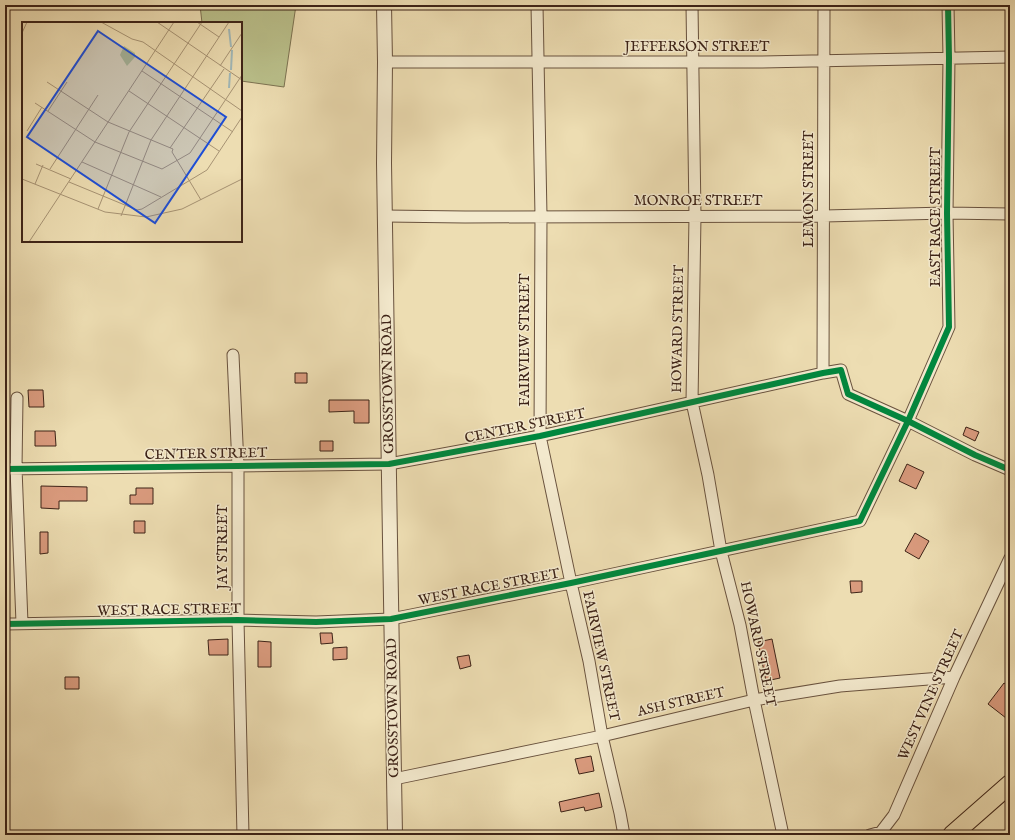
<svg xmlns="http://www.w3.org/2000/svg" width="1015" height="840" font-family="'IM FELL English',serif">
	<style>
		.green { fill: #bac08b; stroke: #7c7251 }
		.building { fill: #d99a7d; stroke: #3d2317 }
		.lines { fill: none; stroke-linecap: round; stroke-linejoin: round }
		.minor-casing { stroke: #69523e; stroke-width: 13 }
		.tertiary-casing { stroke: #69523e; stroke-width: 16 }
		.primary-casing { stroke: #3d2317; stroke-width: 20 }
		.minor { stroke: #f3e9cd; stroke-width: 11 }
		.tertiary { stroke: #f3e9cd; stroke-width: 14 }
		.primary { stroke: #edddb2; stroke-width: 18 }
		.cycleway-casing { stroke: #f3e9cd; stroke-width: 8 }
		.cycleway { stroke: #00873e; stroke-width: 6 }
		.labels { text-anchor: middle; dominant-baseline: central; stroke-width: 3; stroke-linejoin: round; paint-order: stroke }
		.street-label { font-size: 14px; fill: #3d2317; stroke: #f3e9cd }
		.inset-river { fill: none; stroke: #a0b8b9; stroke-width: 2 }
		.inset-road { fill: none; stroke: #a79374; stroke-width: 1 }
		.view { fill: #1d4ed8; fill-opacity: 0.15; stroke: #1d4ed8; stroke-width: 2 }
		.inset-edge { fill: none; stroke: #3d2317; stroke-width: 2 }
	</style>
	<rect width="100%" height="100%" fill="#edddb2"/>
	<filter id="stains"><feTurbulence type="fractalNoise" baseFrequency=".005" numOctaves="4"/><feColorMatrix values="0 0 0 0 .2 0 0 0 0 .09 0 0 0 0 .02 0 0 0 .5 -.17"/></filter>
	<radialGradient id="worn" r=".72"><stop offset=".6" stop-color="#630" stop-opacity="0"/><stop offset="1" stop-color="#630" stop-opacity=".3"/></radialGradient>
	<path class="green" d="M 200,5 L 296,5 L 284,87 L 241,81 L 241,23 L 202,23 Z"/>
	<path class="building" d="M 295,373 L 307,373 L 307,383 L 295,383 Z
		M 28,390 L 43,390 L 44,407 L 29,407 Z
		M 329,400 L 369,400 L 369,423 L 354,423 L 354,411 L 329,412 Z
		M 966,427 L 979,432 L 975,441 L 963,435 Z
		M 35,431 L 55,431 L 56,446 L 35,446 Z
		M 320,441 L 333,441 L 333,451 L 320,451 Z
		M 907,464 L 924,472 L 916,489 L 899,481 Z
		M 41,486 L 87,487 L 87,501 L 59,501 L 59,509 L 41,508 Z
		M 136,488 L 153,488 L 153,504 L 130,504 L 130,495 L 136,495 Z
		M 134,521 L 145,521 L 145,533 L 134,533 Z
		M 40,532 L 48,532 L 48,553 L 40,554 Z
		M 915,533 L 929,541 L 919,559 L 905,551 Z
		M 850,581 L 862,581 L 862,592 L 851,593 Z
		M 320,633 L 332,633 L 333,643 L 321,644 Z
		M 228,639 L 228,655 L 209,655 L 208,640 Z
		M 772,639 L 780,678 L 766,681 L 758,642 Z
		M 258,641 L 271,642 L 271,667 L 258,667 Z
		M 347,647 L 347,659 L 333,660 L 333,648 Z
		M 469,655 L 471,666 L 460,669 L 457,657 Z
		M 65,677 L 79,677 L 79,689 L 65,689 Z
		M 1004,683 L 1010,687 L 1010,712 L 1006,718 L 988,704 Z
		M 591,756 L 594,771 L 579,774 L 575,759 Z
		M 599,793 L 602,807 L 585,811 L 584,807 L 561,812 L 559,802 Z"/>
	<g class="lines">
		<g class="minor-casing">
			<path id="minor" d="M 537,5 L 541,216 L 540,436 L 571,583 L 589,661 L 602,736 L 620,813 L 624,835
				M 692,5 L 695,216 L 692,402 L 708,475 L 721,551 L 740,625 L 754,700 L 783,835
				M 385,62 L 759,62 L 1010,57
				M 385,216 L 465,217 L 824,216 L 947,213 L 1010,214
				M 233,355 L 238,466 L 238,620 L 243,835
				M 823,373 L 824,5
				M 17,398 L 16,468 L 22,623
				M 5,469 L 389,464 L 540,436 L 823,373 L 841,370 L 848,394 L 908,421 L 975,455 L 1010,470
				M 5,624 L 238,620 L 316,622 L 391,619 L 571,583 L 860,521 L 908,421 L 949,327 L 947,213 L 949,58 L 948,5
				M 394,779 L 602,736 L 754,700 L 840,686 L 954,677
				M 870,835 L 881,832 L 894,815 L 954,677 L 1010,558"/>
		</g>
		<g class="tertiary-casing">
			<path id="tertiary" d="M 384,5 L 385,62 L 384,163 L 390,540 L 395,835"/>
		</g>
		<g class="primary-casing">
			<path id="primary" d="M 952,835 L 1010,784"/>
		</g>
		<use href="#minor" class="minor"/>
		<use href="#tertiary" class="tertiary"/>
		<use href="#primary" class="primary"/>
		<g class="cycleway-casing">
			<path id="cycleway" d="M 5,469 L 389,464 L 540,436 L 823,373 L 841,370 L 848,394 L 908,421 L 975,455 L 1010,470
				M 5,624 L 238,620 L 316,622 L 391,619 L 571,583 L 860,521 L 908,421 L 949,327 L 947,213 L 949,58 L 948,5"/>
		</g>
		<use href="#cycleway" class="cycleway"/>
	</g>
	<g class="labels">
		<g class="street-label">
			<text x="697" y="47">JEFFERSON STREET</text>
			<text transform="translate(809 189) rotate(-90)">LEMON STREET</text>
			<text x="698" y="201">MONROE STREET</text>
			<text transform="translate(936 217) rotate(-90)">EAST RACE STREET</text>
			<text transform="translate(678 329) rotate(-89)">HOWARD STREET</text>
			<text transform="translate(525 340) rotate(-90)">FAIRVIEW STREET</text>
			<text transform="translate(388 384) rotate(-91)">GROSSTOWN ROAD</text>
			<text transform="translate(525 426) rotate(-12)">CENTER STREET</text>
			<text transform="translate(206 454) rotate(-1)">CENTER STREET</text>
			<text transform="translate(223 547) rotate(-90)">JAY STREET</text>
			<text transform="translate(489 587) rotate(-11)">WEST RACE STREET</text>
			<text transform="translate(169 610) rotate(-1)">WEST RACE STREET</text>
			<text transform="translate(758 644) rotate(78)">HOWARD STREET</text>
			<text transform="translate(601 656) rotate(78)">FAIRVIEW STREET</text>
			<text transform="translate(931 695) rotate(-66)">WEST VINE STREET</text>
			<text transform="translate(681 702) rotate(-13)">ASH STREET</text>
			<text transform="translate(393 708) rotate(-91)">GROSSTOWN ROAD</text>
		</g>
	</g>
	<g transform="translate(22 22)">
		<rect width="220" height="220" fill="#edddb2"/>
		<path d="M 102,24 L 113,31 L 113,35 L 105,44 L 98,33 Z" fill="#bac08b"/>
		<path class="inset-river" d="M 207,7 L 209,25M 209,48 L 210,28M 207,66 L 208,51"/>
		<path class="inset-road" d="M 79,0 L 110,17 L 121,20 L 220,89M 135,0 L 220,58M 175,0 L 197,15M 0,11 L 5,0M 198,44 L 220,11M 120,49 L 211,110M 25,60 L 86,100 L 151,127 L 150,130 L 179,178M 107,69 L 197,129M 13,81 L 73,120 L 140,147 L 168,131 L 220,53M 26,89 L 45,60M 5,109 L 20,85M 148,126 L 202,47M 60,140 L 139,175M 14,142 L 49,157M 28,147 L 76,73M 0,157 L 83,190 L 124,195 L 160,187 L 220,157M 47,160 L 115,188 L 120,187 L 185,148 L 220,95M 13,162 L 21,143M 76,187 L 107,110 L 180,0M 99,194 L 129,118 L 207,0M 7,220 L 152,0"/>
		<path class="view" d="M 76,9 L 204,95 L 133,201 L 5,115 Z"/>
		<rect width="220" height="220" class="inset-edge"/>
	</g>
	<rect width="1015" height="840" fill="none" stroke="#edddb2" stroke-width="20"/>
	<rect x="6" y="6" width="1003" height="828" fill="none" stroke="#3d2317" stroke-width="2"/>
	<rect x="10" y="10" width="995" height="820" fill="none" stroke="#3d2317"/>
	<rect width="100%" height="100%" filter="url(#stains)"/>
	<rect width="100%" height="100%" fill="url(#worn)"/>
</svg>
